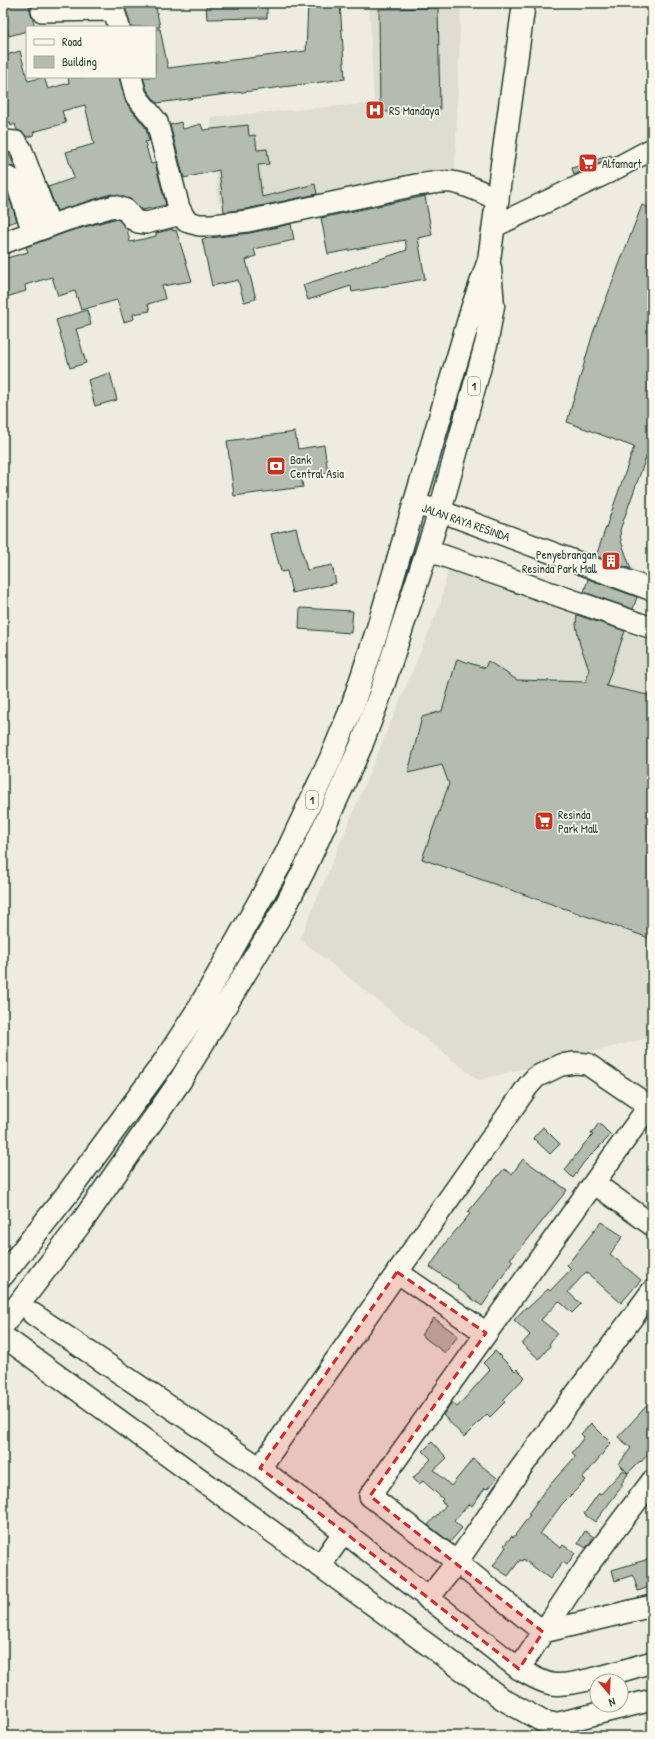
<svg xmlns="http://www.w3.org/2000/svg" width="655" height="1739" font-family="'Patrick Hand',sans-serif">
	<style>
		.built { fill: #ddddd2 }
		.building { fill: #b4bbb0; stroke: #1f3d34 }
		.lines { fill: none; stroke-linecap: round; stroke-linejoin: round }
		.minor-casing { stroke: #1f3d34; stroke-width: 24 }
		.major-casing { stroke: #1f3d34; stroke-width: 25 }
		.minor { stroke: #fbf7ec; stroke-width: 21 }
		.major { stroke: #fbf7ec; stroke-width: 22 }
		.marked { fill: #d62828; fill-opacity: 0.2; stroke: #d62828; stroke-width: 3; stroke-dasharray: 8 5; stroke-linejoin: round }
		.labels { text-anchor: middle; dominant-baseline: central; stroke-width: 3.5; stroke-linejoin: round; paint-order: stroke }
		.shield { fill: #fbf7ec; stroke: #61756b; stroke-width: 1 }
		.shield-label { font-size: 11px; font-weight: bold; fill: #1f3d34 }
		.poi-label { font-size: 12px; fill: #1f3d34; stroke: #fbf7ec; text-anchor: start }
		.street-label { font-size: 12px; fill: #1f3d34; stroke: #fbf7ec }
	</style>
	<rect width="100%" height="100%" fill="#eeece1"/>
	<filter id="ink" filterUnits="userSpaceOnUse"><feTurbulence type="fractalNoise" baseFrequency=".025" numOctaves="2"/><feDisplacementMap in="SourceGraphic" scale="8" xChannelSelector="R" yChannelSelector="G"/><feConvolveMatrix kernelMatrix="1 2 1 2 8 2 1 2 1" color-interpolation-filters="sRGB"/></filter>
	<g filter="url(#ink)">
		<path class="built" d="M 369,3 L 461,3 L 455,170 L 245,220 L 237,201 L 218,203 L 211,117 L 374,103 Z
			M 448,570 L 652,643 L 652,1037 L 478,1080 L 300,939 L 440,605 Z"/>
		<path class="building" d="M 3,3 L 28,3 L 35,27 L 27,27 L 27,31 L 9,36 L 3,16 Z
			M 120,3 L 155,3 L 160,27 L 131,27 L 126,10 Z
			M 206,3 L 267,3 L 267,18 L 207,19 Z
			M 308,3 L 340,3 L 345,79 L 157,103 L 147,90 L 143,77 L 155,77 L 155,29 L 160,29 L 168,68 L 306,51 Z
			M 438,8 L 440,110 L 380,112 L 379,9 Z
			M 20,51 L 28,81 L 44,77 L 48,89 L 69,83 L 68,77 L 119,77 L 126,103 L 146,128 L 149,141 L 145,142 L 151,164 L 155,163 L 166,205 L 142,210 L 130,199 L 111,194 L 57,211 L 48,187 L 74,178 L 66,152 L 94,144 L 85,105 L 62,111 L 66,123 L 33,132 L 34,135 L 27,137 L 22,132 L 17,130 L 15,124 L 11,126 L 10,122 L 3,124 L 3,56 Z
			M 181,122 L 183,129 L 201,124 L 203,130 L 248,125 L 249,136 L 255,135 L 257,150 L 267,149 L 269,164 L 258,165 L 262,197 L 315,184 L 317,194 L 246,209 L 224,212 L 219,170 L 184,178 L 170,125 Z
			M 3,153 L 9,154 L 15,167 L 3,166 Z
			M 611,155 L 612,157 L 574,175 L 572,168 Z
			M 425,196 L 432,235 L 418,238 L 425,279 L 352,292 L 351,286 L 308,300 L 303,285 L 407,250 L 405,240 L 328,254 L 321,218 Z
			M 10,200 L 17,221 L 3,225 L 3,202 Z
			M 642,205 L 652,209 L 652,453 L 648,452 L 620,530 L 621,541 L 631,569 L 596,556 L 634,447 L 567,422 L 593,333 Z
			M 114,219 L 119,220 L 127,229 L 130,242 L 156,236 L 156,233 L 173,229 L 173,231 L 176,230 L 192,281 L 162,286 L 165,299 L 148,304 L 150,311 L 133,314 L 134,319 L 124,322 L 117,300 L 81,310 L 75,291 L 58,296 L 52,277 L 25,285 L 26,291 L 3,298 L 3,259 L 28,252 L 26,247 L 70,231 Z
			M 291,224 L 294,240 L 254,249 L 256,256 L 246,260 L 256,299 L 244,302 L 238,280 L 212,286 L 202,239 L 250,233 Z
			M 87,310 L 91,325 L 76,329 L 86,363 L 70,368 L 56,320 Z
			M 110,373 L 117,400 L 95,406 L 88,380 Z
			M 295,432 L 298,449 L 324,445 L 328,473 L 301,477 L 303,487 L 234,496 L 227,441 Z
			M 296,528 L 307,570 L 332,565 L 336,583 L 292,593 L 287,571 L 281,572 L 271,534 Z
			M 588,579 L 637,597 L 633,609 L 584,592 Z
			M 300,608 L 353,611 L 351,633 L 299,629 Z
			M 577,615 L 625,631 L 606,686 L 652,696 L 652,939 L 422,859 L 449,784 L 442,765 L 408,773 L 422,717 L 442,711 L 457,659 L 485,668 L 488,661 L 517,680 L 586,682 L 589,669 L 580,645 L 576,625 Z
			M 599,1123 L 611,1135 L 584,1162 L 573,1178 L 565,1170 L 584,1144 L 593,1135 L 591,1134 Z
			M 543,1127 L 560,1144 L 550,1154 L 533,1138 Z
			M 523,1159 L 567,1190 L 526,1242 L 510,1259 L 513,1261 L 482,1306 L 457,1288 L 458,1286 L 430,1267 L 446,1242 L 470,1214 L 468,1212 L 485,1191 L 504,1169 L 512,1174 Z
			M 601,1222 L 623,1236 L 610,1254 L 641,1280 L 621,1303 L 586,1272 L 568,1292 L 581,1304 L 572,1313 L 559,1301 L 541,1320 L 557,1333 L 549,1344 L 550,1346 L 539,1359 L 522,1344 L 530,1335 L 514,1320 L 526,1307 L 528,1308 L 548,1289 L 550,1291 L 571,1269 L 567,1265 Z
			M 434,1318 L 458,1336 L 445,1353 L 421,1335 Z
			M 495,1351 L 515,1371 L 517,1369 L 525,1377 L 503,1400 L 505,1402 L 490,1417 L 487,1414 L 464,1437 L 443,1415 L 452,1402 L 457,1407 L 490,1370 L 483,1363 Z
			M 652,1400 L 652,1449 L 641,1462 L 640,1461 L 628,1473 L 619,1464 L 631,1448 L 618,1437 Z
			M 591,1423 L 611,1443 L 583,1478 L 586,1480 L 562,1504 L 540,1534 L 561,1548 L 563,1545 L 575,1553 L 567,1565 L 563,1562 L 550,1579 L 523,1559 L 522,1561 L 520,1560 L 508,1576 L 493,1566 L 506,1547 L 504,1545 L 512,1536 L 513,1538 L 530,1515 L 528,1514 L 545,1490 L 576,1456 L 572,1453 L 584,1437 L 581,1434 Z
			M 432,1442 L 447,1458 L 434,1470 L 451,1486 L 473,1459 L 497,1478 L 487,1489 L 485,1488 L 472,1506 L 469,1504 L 454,1521 L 462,1528 L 450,1542 L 428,1525 L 446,1505 L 441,1501 L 443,1499 L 423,1481 L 419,1484 L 413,1478 L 431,1459 L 423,1451 Z
			M 623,1470 L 628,1474 L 621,1484 L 623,1485 L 595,1522 L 584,1514 L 599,1493 L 601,1494 Z
			M 585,1531 L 594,1537 L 586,1548 L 578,1543 Z
			M 652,1558 L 652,1586 L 638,1591 L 633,1575 L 615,1581 L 612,1570 Z"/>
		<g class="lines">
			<g class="minor-casing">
				<path id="minor" d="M 42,11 L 110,10 L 115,14 L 119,27
					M 131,77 L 136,96 L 157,122 L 179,208 L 186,221 L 192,223 L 199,225 L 213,225 L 248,221 L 416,185 C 428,184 440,181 451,182 C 467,184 484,193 498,200
					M 3,141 L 16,142 L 21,149 L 50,226
					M 6,177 L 13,180 L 18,187 L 33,232
					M 495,226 L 609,172 L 652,149
					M 3,243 L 66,220 L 114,206 L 126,210 L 133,219 L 138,222 L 146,223 L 181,214
					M 414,504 L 440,511 L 652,590
					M 441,555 L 652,628
					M 594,1183 L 652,1225
					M 397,1272 L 486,1333
					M 33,1314 L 260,1468 L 344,1532 L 519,1669 C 530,1675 540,1682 552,1684 C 571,1688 631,1668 652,1662
					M 10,1341 L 504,1700 L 542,1721 L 555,1724 L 652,1700
					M 260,1468 L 528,1086 L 536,1077 L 561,1065 L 575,1063 L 587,1064 L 649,1106 L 370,1496 L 457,1562 L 543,1632 L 652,1606
					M 320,1566 L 344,1532
					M 428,1599 L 457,1562 L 518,1472 L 652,1291
					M 519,1669 L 585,1569 L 652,1481"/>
			</g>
			<g class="major-casing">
				<path id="major" d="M 3,1275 L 68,1193 L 164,1062 L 199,1008 L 285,856 L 331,758 L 352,707 L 377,631 L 472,309 L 489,260 L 524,3
					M 3,1325 L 84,1219 L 180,1081 L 284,909 L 304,870 L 361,746 L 380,695 L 440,511 L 487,341 L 493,306 L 490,268"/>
			</g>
			<use href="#minor" class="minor"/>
			<use href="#major" class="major"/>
		</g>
	</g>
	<path class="marked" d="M 397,1272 L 486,1333 L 370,1496 L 543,1632 L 519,1669 L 344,1532 L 260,1468 Z"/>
	<defs>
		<g id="hospital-square" transform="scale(1)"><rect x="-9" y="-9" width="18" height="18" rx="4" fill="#c8321e" stroke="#fbf7ec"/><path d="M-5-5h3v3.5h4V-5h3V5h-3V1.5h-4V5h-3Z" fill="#fff"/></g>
		<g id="supermarket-square" transform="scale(1)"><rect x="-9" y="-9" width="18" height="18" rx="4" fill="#c8321e" stroke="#fbf7ec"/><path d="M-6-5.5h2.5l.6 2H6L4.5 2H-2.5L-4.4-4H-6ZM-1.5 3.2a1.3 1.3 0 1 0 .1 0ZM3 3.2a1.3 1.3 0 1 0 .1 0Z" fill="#fff"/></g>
		<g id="bank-square" transform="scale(1)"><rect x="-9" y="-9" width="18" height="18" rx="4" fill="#c8321e" stroke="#fbf7ec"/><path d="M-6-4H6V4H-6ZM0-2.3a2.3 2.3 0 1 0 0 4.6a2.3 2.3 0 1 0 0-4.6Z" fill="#fff"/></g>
		<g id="building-square" transform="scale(1)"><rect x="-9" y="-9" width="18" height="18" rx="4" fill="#c8321e" stroke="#fbf7ec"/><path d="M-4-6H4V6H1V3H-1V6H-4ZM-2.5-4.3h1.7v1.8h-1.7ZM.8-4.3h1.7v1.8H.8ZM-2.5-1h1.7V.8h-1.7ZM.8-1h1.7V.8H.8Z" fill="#fff"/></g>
	</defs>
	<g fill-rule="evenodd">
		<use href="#hospital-square" x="375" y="110"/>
		<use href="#supermarket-square" x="588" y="163"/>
		<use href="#bank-square" x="276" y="466"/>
		<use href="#building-square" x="611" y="561"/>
		<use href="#supermarket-square" x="544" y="821"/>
	</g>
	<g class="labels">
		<g class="shield">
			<rect x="468" y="377" width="12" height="18" rx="3"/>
			<rect x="306" y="791" width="12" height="18" rx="3"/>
		</g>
		<g class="shield-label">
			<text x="474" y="386">1</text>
			<text x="312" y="800">1</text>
		</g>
		<g class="poi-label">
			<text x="389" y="110">RS Mandaya</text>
			<text x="602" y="163">Alfamart</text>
			<text x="290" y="459">Bank<tspan x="290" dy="14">Central Asia</tspan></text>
			<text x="597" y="554" text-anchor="end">Penyebrangan<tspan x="597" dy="14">Resinda Park Mall</tspan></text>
			<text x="558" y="814">Resinda<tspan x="558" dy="14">Park Mall</tspan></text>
		</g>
		<g class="street-label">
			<text transform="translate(466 522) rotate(19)">JALAN RAYA RESINDA</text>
		</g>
	</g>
	<rect width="655" height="1739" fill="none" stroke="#fbf7ec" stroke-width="16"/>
	<rect x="8" y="8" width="639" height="1723" fill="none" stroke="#1f3d34" stroke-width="1.5" filter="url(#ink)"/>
	<rect x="26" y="26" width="130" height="52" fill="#fbf7ec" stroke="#a3ada2"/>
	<rect x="34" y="39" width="20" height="6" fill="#fbf7ec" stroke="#a3ada2"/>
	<text x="62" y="46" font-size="12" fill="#1f3d34">Road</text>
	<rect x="34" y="56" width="20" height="12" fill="#b4bbb0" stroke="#a3ada2"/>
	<text x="62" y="66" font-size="12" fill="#1f3d34">Building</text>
	<g transform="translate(609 1693) rotate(161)"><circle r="19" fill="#fbf7ec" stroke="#a3ada2"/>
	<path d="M0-3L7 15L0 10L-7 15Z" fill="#c8321e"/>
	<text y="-6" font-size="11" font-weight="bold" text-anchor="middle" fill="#1f3d34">N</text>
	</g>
</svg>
